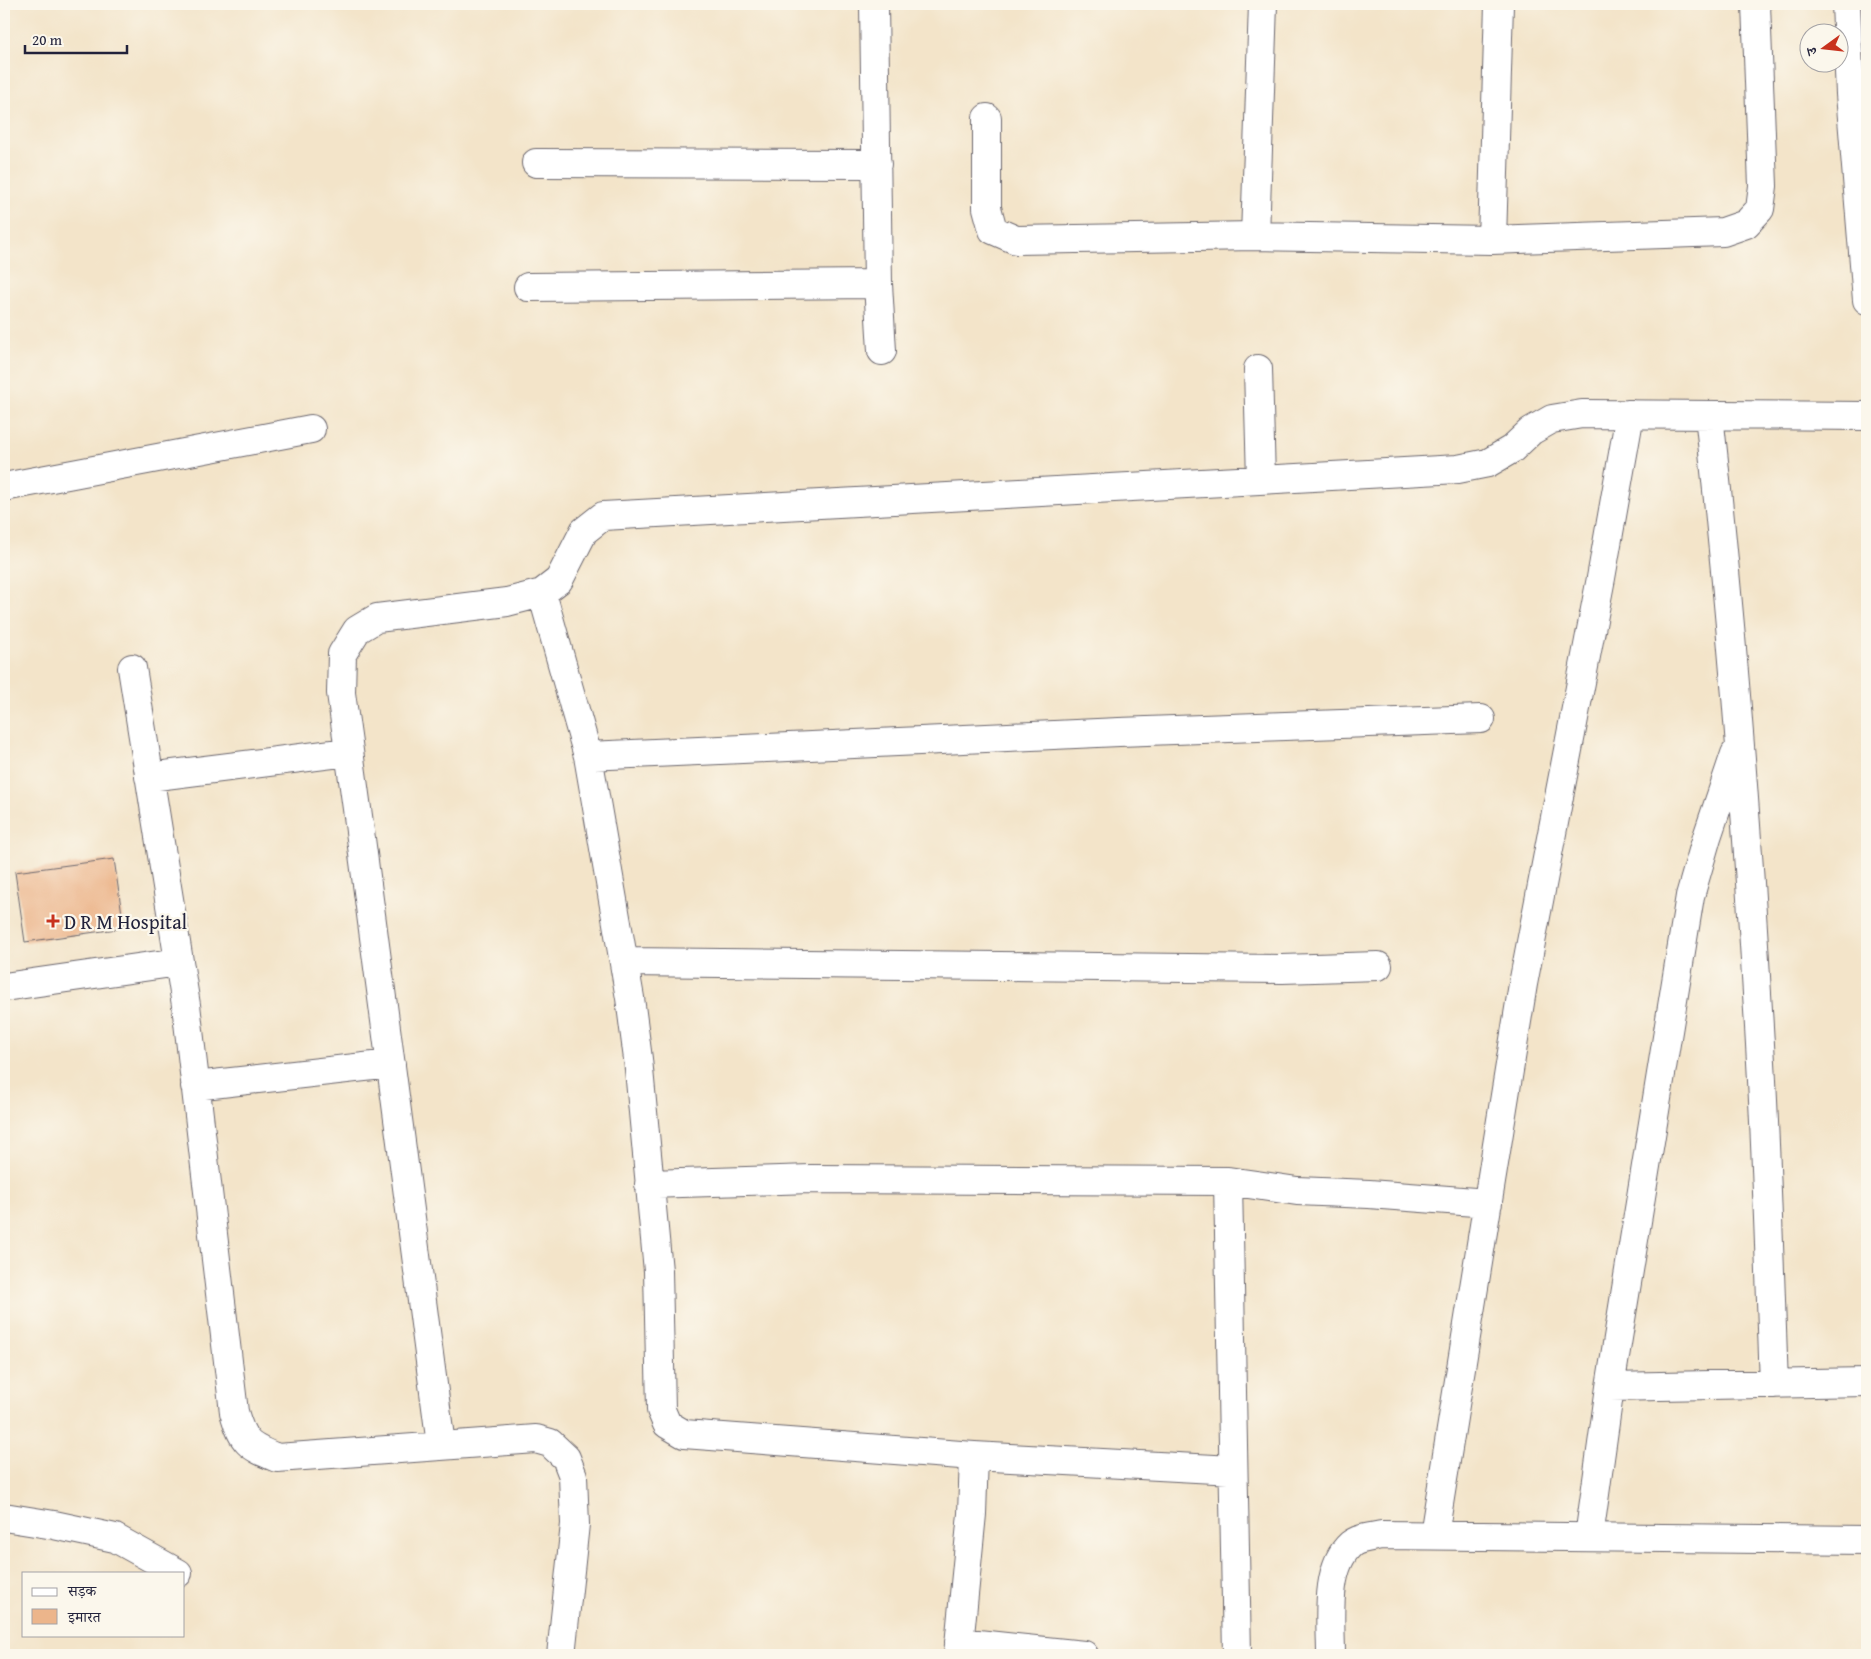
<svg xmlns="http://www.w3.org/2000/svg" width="1871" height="1659" font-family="'Gentium Book Plus','Noto Serif Devanagari',serif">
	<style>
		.building { fill: #ecb58b }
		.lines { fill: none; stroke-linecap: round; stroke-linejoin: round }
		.minor-casing { stroke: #6b666d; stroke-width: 30 }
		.minor { stroke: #fff; stroke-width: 28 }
		.poi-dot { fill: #c8321e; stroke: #fbf7ec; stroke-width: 2 }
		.labels { text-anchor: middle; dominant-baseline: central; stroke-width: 4.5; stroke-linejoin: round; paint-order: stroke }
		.poi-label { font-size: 20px; fill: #22223b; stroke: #fbf7ec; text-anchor: start }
	</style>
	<rect width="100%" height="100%" fill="#fbf7ec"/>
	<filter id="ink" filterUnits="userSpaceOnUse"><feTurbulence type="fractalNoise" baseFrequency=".02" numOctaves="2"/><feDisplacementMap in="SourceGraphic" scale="10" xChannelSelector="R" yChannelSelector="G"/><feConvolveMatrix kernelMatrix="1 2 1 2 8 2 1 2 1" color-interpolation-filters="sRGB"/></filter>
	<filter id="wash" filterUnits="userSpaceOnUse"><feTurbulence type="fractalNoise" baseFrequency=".0096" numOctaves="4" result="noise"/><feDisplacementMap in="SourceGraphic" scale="20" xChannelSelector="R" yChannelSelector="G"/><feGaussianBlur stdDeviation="1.12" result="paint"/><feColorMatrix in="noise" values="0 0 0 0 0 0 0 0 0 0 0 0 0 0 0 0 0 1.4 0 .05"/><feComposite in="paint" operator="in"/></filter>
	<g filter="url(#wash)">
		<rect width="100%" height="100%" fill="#f3e4c9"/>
		<g id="blocks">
			<path class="building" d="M 114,859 L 124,928 L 25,942 L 15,872 Z"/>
		</g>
	</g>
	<g filter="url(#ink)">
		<use href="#blocks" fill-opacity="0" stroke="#6b666d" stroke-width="1"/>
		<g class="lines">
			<g class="minor-casing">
				<path id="minor" d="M 874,4 L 878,284 L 882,351
					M 1846,4 L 1850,94 L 1867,300
					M 987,118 L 987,208 L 993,230 L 1016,240 L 1255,236 L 1492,240 L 1723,232 L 1746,224 L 1760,209 L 1763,186 L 1756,4
					M 536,163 L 877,164
					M 1255,236 L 1263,4
					M 1492,240 L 1499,4
					M 528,287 L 878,284
					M 1258,369 L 1261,480
					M 1709,415 C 1733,630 1749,846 1761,1062 C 1767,1169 1770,1277 1774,1384
					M 4,487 L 311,429
					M 542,593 L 588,756 L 630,998 L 638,1059 L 658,1271 L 661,1410 L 667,1424 L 684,1434 L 974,1456 L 1233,1470
					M 132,668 L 186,1005 L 234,1412 C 243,1443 248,1446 277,1458 L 536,1439 L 550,1443 L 566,1458 L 573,1476 L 575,1524 L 561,1655
					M 588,756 L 1119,732 L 1481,719
					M 149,777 L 348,752
					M 625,962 L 1282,969 L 1378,966
					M 4,987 L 179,962
					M 195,1086 L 391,1064
					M 1228,1181 L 1237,1655
					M 649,1184 L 811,1179 L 1228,1181 L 1297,1191 L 1369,1194 L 1488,1203
					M 1610,1387 L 1867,1382
					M 441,1445 L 358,816 L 341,693 L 342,654 L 357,630 L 377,618 L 507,602 L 542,593 L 559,580 L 584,531 L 603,516 L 1458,469 L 1488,463 L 1512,449 L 1531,431 L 1552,419 L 1582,414 L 1867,416
					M 4,1517 L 54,1525 L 115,1538 L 178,1573
					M 1434,1535 L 1523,984 L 1601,578 L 1630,414
					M 1589,1537 L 1610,1387 L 1690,896 L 1707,837 L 1735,754
					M 959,1642 L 1084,1655
					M 958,1655 L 972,1514 L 974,1456
					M 1331,1655 C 1331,1622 1324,1568 1351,1544 C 1358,1538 1373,1537 1381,1535 L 1867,1540"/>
			</g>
			<use href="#minor" class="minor"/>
		</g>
	</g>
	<path class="poi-dot" d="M50.5 913.5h5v5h5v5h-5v5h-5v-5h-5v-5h5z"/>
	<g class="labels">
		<g class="poi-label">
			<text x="64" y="921">D R M Hospital</text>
		</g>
	</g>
	<rect width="1871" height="1659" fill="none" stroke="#fbf7ec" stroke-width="20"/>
	<rect x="22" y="1572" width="162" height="65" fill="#fbf7ec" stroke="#a4a2a5"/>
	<rect x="32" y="1588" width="25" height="8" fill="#ffffff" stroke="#a4a2a5"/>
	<text x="68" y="1596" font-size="15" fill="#22223b">सड़क</text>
	<rect x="32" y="1609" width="25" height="15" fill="#ecb58b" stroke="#a4a2a5"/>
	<text x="68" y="1622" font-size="15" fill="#22223b">इमारत</text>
	<g transform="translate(1824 48) rotate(255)"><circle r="24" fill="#fbf7ec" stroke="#a4a2a5"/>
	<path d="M0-4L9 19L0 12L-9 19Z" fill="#c8321e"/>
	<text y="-8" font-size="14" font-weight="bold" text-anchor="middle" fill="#22223b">उ</text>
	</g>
	<path d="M25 45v8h102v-8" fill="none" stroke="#22223b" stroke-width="2.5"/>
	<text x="32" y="45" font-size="15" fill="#22223b" stroke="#fbf7ec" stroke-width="4" paint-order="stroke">20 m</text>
</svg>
